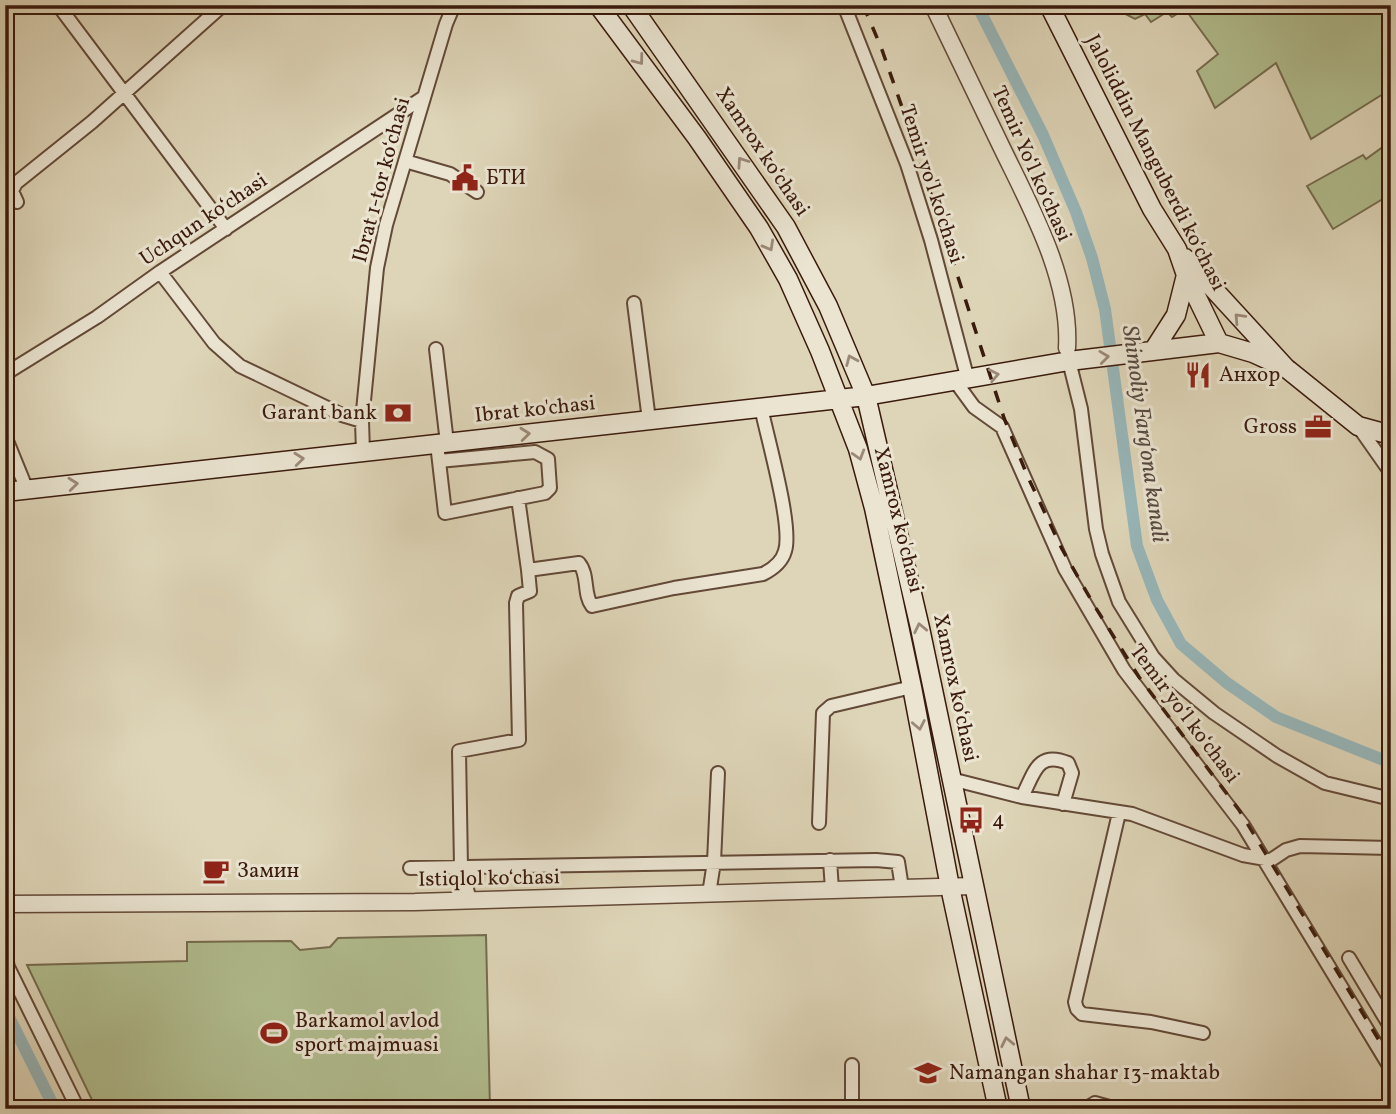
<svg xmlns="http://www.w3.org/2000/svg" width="1396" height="1114" font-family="Vollkorn,serif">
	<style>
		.green { fill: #b1bd8f; stroke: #766c4e; stroke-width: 2 }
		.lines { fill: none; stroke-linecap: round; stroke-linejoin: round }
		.canal { stroke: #97b6b9; stroke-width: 12 }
		.minor-casing { stroke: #634937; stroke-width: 16 }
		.tertiary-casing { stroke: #634937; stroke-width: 19 }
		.secondary-casing { stroke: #3a1a0c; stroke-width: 21 }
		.minor { stroke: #eae4d1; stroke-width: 12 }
		.tertiary { stroke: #eae4d1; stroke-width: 16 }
		.secondary { stroke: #eae4d1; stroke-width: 18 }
		.rail { stroke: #3a1a0c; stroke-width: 3.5; stroke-dasharray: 12 12; stroke-linecap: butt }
		.oneway { stroke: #9b8978 }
		.labels { text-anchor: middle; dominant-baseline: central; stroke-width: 6; stroke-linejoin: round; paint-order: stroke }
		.street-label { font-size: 21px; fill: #3a1a0c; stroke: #eae4d1 }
		.poi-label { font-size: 21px; fill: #3a1a0c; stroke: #eae4d1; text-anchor: start }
		.water-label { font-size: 23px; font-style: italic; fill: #564940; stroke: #eae4d1 }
	</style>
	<rect width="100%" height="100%" fill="#ded5b8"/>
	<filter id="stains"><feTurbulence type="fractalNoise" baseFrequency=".00286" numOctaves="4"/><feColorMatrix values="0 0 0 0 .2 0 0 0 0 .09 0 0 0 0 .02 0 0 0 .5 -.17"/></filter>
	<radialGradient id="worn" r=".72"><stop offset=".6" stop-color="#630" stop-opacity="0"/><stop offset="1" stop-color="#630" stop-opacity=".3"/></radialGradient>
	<path class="green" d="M 1108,5 L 1391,5 L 1391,89 L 1311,139 L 1276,63 L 1215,108 L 1197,71 L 1218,54 L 1185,9 L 1172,17 L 1167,12 L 1151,22 L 1145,14 L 1135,19 Z
		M 1391,141 L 1391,194 L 1333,229 L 1307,186 L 1363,155 L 1366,159 Z
		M 486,935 L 490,1109 L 104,1109 L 100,1102 L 92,1100 L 27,965 L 187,961 L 187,942 L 291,941 L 300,950 L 330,947 L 338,938 Z"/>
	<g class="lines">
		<path class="canal" d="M 977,5 L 1043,135 L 1076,212 L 1092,258 L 1105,309 L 1137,546 L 1157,600 L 1181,644 L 1227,683 L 1276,717 L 1391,763
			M 5,1009 L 55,1109"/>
		<g class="minor-casing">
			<path id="minor" d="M 58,5 L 226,229
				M 844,5 L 907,164 L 931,240 L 968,380
				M 405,161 L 450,174 L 477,192
				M 17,202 L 12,191 L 16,183 L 92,122 L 223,5
				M 160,272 L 214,343 L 240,366 L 342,415 L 362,421
				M 634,303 L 649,420
				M 436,349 L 447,443
				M 1069,361 L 1081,409 L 1096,529 L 1102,554 L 1119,602 L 1153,657 L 1174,680 L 1214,713 L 1277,756 L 1325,783 L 1391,799
				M 5,374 L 97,317 L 160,272 L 424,97
				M 955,381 L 974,407 L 1002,427 L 1065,569 L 1124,670 L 1243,825 L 1391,1069
				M 1358,426 L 1391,473
				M 5,436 L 27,490
				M 437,444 L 445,513 L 545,493 L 550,488 L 548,459 L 535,452 L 439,461
				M 363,452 L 362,421 L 377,268 L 386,225 L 446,24 L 454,5
				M 518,498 L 528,570 L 579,563 C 589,575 583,594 592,606 L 674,588 L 763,574 C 773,569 782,562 785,551 C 793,526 767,437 761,407
				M 951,779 L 1022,797 L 1132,814 L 1243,855 L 1271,860 L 1286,850 L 1300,846 L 1391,848
				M 1022,797 C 1034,774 1037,750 1068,763 L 1072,773 L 1063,804
				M 1119,813 L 1075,1002 L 1077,1009 L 1082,1014 L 1151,1022 L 1203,1033
				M 819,823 L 823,713 L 831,706 L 912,687
				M 830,860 L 832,890
				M 410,868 L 876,860 L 898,862 L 902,888
				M 709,894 L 714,862 L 718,773
				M 470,900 L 461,867 L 459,751 L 519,740 L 516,603 L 518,596 L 530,591 L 528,570
				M 5,934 C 9,946 4,956 8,967 L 78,1109
				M 1349,958 L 1391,1028
				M 852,1065 L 852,1109
				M 1085,1109 L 1095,1103 L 1117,1109"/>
		</g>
		<g class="tertiary-casing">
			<path id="tertiary" d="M 933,5 C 956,52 978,99 1001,146 C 1030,206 1071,279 1067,348
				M 5,904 L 415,902 L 974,886"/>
		</g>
		<g class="secondary-casing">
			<path id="secondary" d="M 598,5 L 697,138 L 759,228 L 788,279 L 820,351 L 858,449 L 874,508 L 912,687 L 950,887 L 998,1109
				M 631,5 L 786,227 L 828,306 L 866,396 L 920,628 L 1021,1109
				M 1049,5 L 1152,209 L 1177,249 L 1186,275 L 1219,343
				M 1185,258 L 1286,368 L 1358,426 L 1391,435
				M 1153,351 L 1176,315 L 1186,275
				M 5,492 L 866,396 L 1069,361 L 1219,343 L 1253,353 L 1286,368"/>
		</g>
		<use href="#minor" class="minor"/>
		<use href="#tertiary" class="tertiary"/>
		<use href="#secondary" class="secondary"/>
		<path class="rail" d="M 863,5 L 881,47 L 910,130 L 1004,418 L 1027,475 L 1062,549 L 1094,605 L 1139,677 L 1239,810 L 1391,1060"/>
	</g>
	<defs><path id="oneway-chevron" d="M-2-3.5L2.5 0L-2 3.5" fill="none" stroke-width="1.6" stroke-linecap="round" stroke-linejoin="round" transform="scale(1.75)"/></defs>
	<g class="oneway">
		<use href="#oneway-chevron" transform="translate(639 60) rotate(53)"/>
		<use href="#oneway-chevron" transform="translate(742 162) rotate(-124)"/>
		<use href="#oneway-chevron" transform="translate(769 246) rotate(61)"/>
		<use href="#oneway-chevron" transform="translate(1239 318) rotate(-133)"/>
		<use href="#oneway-chevron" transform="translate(1104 357) rotate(-7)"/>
		<use href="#oneway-chevron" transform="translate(851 360) rotate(-113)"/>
		<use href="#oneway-chevron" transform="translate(994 375) rotate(-11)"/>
		<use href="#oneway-chevron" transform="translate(525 434) rotate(-6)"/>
		<use href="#oneway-chevron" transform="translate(859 455) rotate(73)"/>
		<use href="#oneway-chevron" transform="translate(299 459) rotate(-6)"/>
		<use href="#oneway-chevron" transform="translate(73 484) rotate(-6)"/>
		<use href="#oneway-chevron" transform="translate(920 628) rotate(-102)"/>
		<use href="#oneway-chevron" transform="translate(919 725) rotate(79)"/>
		<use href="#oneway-chevron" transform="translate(1007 1042) rotate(-102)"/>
	</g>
	<defs>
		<g id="civic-bare" transform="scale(2.1)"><path d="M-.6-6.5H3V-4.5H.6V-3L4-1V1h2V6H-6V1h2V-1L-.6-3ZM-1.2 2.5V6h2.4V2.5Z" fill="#8f2418" stroke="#eae4d1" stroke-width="2.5" paint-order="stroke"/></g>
		<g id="restaurant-bare" transform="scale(2.1)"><path d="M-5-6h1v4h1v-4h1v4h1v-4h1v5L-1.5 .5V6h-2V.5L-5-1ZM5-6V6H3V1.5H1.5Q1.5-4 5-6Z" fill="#8f2418" stroke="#eae4d1" stroke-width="2.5" paint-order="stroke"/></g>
		<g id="bank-bare" transform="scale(2.1)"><path d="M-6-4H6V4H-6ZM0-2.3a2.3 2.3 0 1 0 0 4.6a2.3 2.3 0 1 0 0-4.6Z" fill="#8f2418" stroke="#eae4d1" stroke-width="2.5" paint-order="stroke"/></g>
		<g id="office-bare" transform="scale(2.1)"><path d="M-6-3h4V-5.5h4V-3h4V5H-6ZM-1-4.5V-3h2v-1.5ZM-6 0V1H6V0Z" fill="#8f2418" stroke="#eae4d1" stroke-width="2.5" paint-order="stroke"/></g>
		<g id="bus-bare" transform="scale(2.1)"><path d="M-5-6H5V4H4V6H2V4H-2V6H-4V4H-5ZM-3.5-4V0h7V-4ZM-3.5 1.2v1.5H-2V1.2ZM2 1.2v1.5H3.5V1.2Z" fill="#8f2418" stroke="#eae4d1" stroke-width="2.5" paint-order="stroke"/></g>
		<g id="cafe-bare" transform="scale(2.1)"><path d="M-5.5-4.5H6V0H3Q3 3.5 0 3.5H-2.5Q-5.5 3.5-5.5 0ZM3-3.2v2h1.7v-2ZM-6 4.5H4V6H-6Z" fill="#8f2418" stroke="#eae4d1" stroke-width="2.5" paint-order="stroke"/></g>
		<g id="stadium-bare" transform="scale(2.1)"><path d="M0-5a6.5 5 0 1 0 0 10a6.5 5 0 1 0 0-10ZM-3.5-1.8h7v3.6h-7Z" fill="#8f2418" stroke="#eae4d1" stroke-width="2.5" paint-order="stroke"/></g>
		<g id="school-bare" transform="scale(2.1)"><path d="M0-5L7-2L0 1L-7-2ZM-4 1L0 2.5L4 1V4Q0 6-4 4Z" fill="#8f2418" stroke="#eae4d1" stroke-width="2.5" paint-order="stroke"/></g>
	</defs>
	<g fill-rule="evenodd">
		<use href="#civic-bare" x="465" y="178"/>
		<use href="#restaurant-bare" x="1198" y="375"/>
		<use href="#bank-bare" x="398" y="413"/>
		<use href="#office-bare" x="1318" y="427"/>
		<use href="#bus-bare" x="971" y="820"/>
		<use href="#cafe-bare" x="216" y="871"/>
		<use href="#stadium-bare" x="274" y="1033"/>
		<use href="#school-bare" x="928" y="1073"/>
	</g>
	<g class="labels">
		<g class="street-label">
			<text transform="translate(762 152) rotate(56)">Xamrox koʻchasi</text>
			<text transform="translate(1155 163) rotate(63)">Jaloliddin Manguberdi koʻchasi</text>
			<text transform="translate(1031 164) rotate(66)">Temir Yoʻl koʻchasi</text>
			<text transform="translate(382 180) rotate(-75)">Ibrat 1-tor koʻchasi</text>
			<text transform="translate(931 184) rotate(72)">Temir yo'l ko'chasi</text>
			<text transform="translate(204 220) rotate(-34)">Uchqun koʻchasi</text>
			<text transform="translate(535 410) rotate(-6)">Ibrat ko'chasi</text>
			<text transform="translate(898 520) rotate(76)">Xamrox ko'chasi</text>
			<text transform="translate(955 688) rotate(78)">Xamrox koʻchasi</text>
			<text transform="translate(1184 714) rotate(53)">Temir yoʻl koʻchasi</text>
			<text transform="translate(489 879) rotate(-1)">Istiqlol koʻchasi</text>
		</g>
		<g class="poi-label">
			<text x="486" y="178">БТИ</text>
			<text x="1219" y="375">Анхор</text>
			<text x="377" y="413" text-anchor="end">Garant bank</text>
			<text x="1297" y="427" text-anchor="end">Gross</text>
			<text x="992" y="820">4</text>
			<text x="237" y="871">Замин</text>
			<text x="295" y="1021">Barkamol avlod<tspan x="295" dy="24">sport majmuasi</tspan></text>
			<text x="949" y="1073">Namangan shahar 13-maktab</text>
		</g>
		<g class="water-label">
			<text transform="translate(1144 434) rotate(82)">Shimoliy Fargʻona kanali</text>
		</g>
	</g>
	<rect width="1396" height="1114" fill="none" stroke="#ded5b8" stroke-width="28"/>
	<rect x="7" y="7" width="1382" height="1100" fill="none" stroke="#3a1a0c" stroke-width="3.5"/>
	<rect x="14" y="14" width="1368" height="1086" fill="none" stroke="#3a1a0c" stroke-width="2"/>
	<rect width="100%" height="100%" filter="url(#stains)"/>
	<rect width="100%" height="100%" fill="url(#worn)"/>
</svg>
